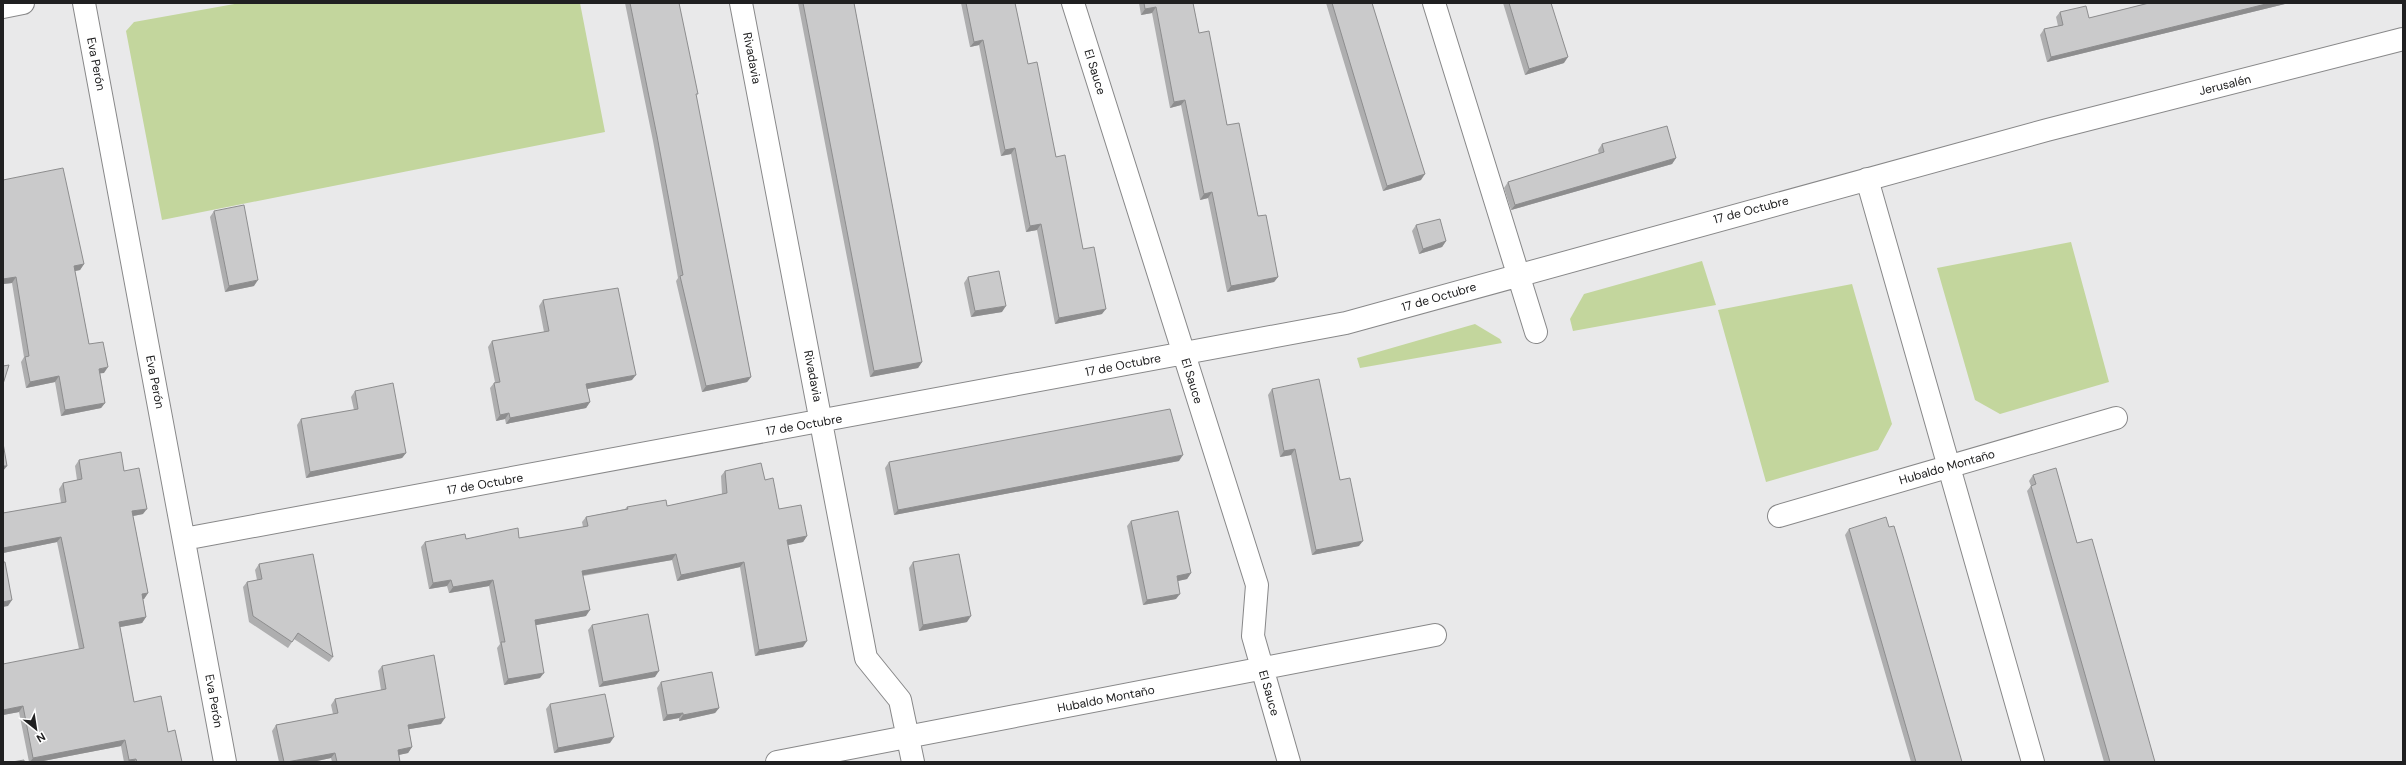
<svg xmlns="http://www.w3.org/2000/svg" width="2406" height="765" font-family="'DM Sans',sans-serif">
	<style>
		.green { fill: #c3d69d }
		.lines { fill: none; stroke-linecap: round; stroke-linejoin: round }
		.street-casing { stroke: #888889; stroke-width: 24 }
		.street { stroke: #fff; stroke-width: 22 }
		.wall { fill: #aeaeaf }
		.shaded-wall { fill: #8d8d8e }
		.building { fill: #cacacb; stroke: #8d8d8e }
		.labels { text-anchor: middle; dominant-baseline: central; stroke-width: 4; stroke-linejoin: round; paint-order: stroke }
		.street-label { font-size: 12px; fill: #202021; stroke: #fff }
	</style>
	<rect width="100%" height="100%" fill="#e9e9ea"/>
	<path class="green" d="M 240,3 L 580,3 L 605,132 L 162,220 L 126,31 L 134,22 Z
		M 2071,242 L 2109,382 L 2000,414 L 1975,400 L 1937,268 Z
		M 1702,261 L 1716,305 L 1573,331 L 1570,319 L 1584,294 Z
		M 1852,284 L 1892,424 L 1878,450 L 1766,482 L 1718,310 Z
		M 1475,324 L 1500,339 L 1502,343 L 1360,368 L 1357,358 Z"/>
	<g class="lines">
		<g class="street-casing">
			<path id="street" d="M 84,3 L 225,762
				M 741,3 L 866,658 L 900,700 L 913,762
				M 1073,3 L 1257,585 L 1253,636 L 1289,762
				M 1434,3 L 1536,332
				M 3,7 L 23,3
				M 1867,179 L 2033,762
				M 1779,516 L 2116,418
				M 184,539 L 1346,323 L 2047,130 L 2403,39
				M 777,762 L 1435,635"/>
		</g>
		<use href="#street" class="street"/>
	</g>
	<path class="wall" d="M 625,3 L 679,3 L 696,96 L 751,377 L 747,382 L 702,392 L 676,281 L 678,278 L 653,141 Z
		M 798,3 L 854,3 L 922,362 L 918,368 L 870,377 Z
		M 961,3 L 1015,3 L 1028,64 L 1056,157 L 1102,314 L 1055,324 L 1037,230 L 1026,232 L 1011,154 L 1001,156 L 979,45 L 970,47 Z
		M 1139,3 L 1193,3 L 1199,33 L 1227,125 L 1278,277 L 1274,282 L 1227,292 L 1208,198 L 1200,200 L 1181,105 L 1170,108 L 1152,13 L 1141,15 Z
		M 1326,3 L 1372,3 L 1421,180 L 1383,191 Z
		M 1503,3 L 1551,3 L 1564,63 L 1525,75 Z
		M 2149,3 L 2289,3 L 2047,62 L 2040,35 L 2044,29 L 2058,26 L 2056,17 L 2060,12 L 2089,18 Z
		M 1602,144 L 1676,158 L 1672,164 L 1511,210 L 1504,188 L 1508,182 L 1599,154 L 1598,150 Z
		M 3,180 L 84,264 L 80,270 L 75,271 L 89,344 L 104,373 L 100,373 L 105,403 L 101,408 L 61,416 L 55,382 L 26,388 L 21,362 L 24,357 L 12,283 L 3,284 Z
		M 214,211 L 254,286 L 225,292 L 210,217 Z
		M 1416,225 L 1446,241 L 1442,247 L 1419,254 L 1412,231 Z
		M 968,277 L 1002,312 L 971,317 L 964,283 Z
		M 543,300 L 632,380 L 587,389 L 590,402 L 586,408 L 506,424 L 505,419 L 496,421 L 490,388 L 494,383 L 495,382 L 488,347 L 492,341 L 544,332 L 539,306 Z
		M 1272,389 L 1340,480 L 1359,546 L 1312,555 L 1291,455 L 1280,457 L 1268,395 Z
		M 355,391 L 406,453 L 402,458 L 306,478 L 297,425 L 301,419 L 354,410 L 351,397 Z
		M 79,460 L 124,471 L 143,514 L 133,516 L 148,593 L 144,599 L 143,599 L 146,617 L 142,623 L 120,627 L 134,702 L 168,732 L 182,762 L 124,762 L 121,746 L 38,762 L 29,762 L 19,712 L 3,715 L 79,649 L 57,542 L 3,553 L 3,513 L 61,503 L 59,489 L 63,483 L 77,480 L 75,466 Z
		M 1179,461 L 894,515 L 885,468 L 889,462 Z
		M 725,471 L 765,480 L 779,509 L 807,536 L 803,542 L 788,545 L 803,647 L 755,656 L 740,567 L 677,581 L 672,560 L 583,576 L 586,616 L 536,625 L 540,678 L 504,685 L 497,648 L 500,644 L 489,586 L 449,593 L 447,586 L 429,589 L 421,547 L 425,542 L 466,539 L 519,538 L 583,527 L 582,522 L 586,517 L 625,509 L 627,507 L 667,506 L 722,494 L 721,476 Z
		M 2033,475 L 2077,543 L 2155,762 L 2104,762 L 2027,491 L 2031,486 L 2029,481 Z
		M 1131,521 L 1191,573 L 1187,579 L 1178,581 L 1176,599 L 1143,605 L 1127,526 Z
		M 1849,529 L 1962,762 L 1911,762 L 1845,535 Z
		M 913,562 L 967,622 L 919,631 L 909,568 Z
		M 259,564 L 333,657 L 329,662 L 294,639 L 288,648 L 249,622 L 243,587 L 247,582 L 257,580 L 255,570 Z
		M 592,625 L 655,677 L 599,687 L 588,630 Z
		M 382,666 L 441,724 L 409,729 L 412,747 L 408,753 L 398,755 L 400,762 L 332,762 L 331,758 L 312,762 L 279,762 L 272,731 L 276,725 L 333,714 L 331,705 L 335,699 L 381,690 L 378,671 Z
		M 661,682 L 719,708 L 715,713 L 679,721 L 679,718 L 663,721 L 657,688 Z
		M 550,704 L 610,743 L 554,753 L 546,709 Z"/>
	<path class="shaded-wall" d="M 2270,3 L 2289,3 L 2047,62 L 2051,57 Z
		M 1156,7 L 1152,13 L 1141,15 L 1145,9 Z
		M 983,40 L 979,45 L 970,47 L 974,42 Z
		M 1568,57 L 1564,63 L 1525,75 L 1529,69 Z
		M 1185,100 L 1181,105 L 1170,108 L 1174,102 Z
		M 1015,148 L 1011,154 L 1001,156 L 1005,150 Z
		M 1676,158 L 1672,164 L 1511,210 L 1515,205 Z
		M 1425,174 L 1421,180 L 1383,191 L 1387,186 Z
		M 1212,192 L 1208,198 L 1200,200 L 1204,194 Z
		M 1041,224 L 1037,230 L 1026,232 L 1030,226 Z
		M 1446,241 L 1442,247 L 1419,254 L 1423,249 Z
		M 84,264 L 80,270 L 70,272 L 74,266 Z
		M 16,277 L 12,283 L 3,284 L 3,279 Z
		M 1278,277 L 1274,282 L 1227,292 L 1231,286 Z
		M 258,280 L 254,286 L 225,292 L 229,286 Z
		M 1006,306 L 1002,312 L 971,317 L 975,311 Z
		M 1106,309 L 1102,314 L 1055,324 L 1059,318 Z
		M 922,362 L 918,368 L 870,377 L 874,371 Z
		M 108,367 L 104,373 L 95,374 L 99,369 Z
		M 636,375 L 632,380 L 582,390 L 586,384 Z
		M 59,376 L 55,382 L 26,388 L 30,382 Z
		M 751,377 L 747,382 L 702,392 L 706,386 Z
		M 590,402 L 586,408 L 506,424 L 510,418 Z
		M 105,403 L 101,408 L 61,416 L 65,410 Z
		M 509,413 L 505,419 L 496,421 L 500,415 Z
		M 1295,449 L 1291,455 L 1280,457 L 1284,451 Z
		M 406,453 L 402,458 L 306,478 L 310,472 Z
		M 1183,455 L 1179,461 L 894,515 L 898,510 Z
		M 3,466 L 7,466 L 3,471 Z
		M 147,509 L 143,514 L 128,517 L 132,511 Z
		M 807,536 L 803,542 L 783,546 L 787,540 Z
		M 61,537 L 57,542 L 3,553 L 3,548 Z
		M 1363,541 L 1359,546 L 1312,555 L 1316,550 Z
		M 676,554 L 672,560 L 578,576 L 582,571 Z
		M 744,562 L 740,567 L 677,581 L 681,575 Z
		M 1191,573 L 1187,579 L 1173,582 L 1177,576 Z
		M 451,580 L 447,586 L 429,589 L 433,583 Z
		M 493,580 L 489,586 L 449,593 L 453,587 Z
		M 148,593 L 144,599 L 138,600 L 142,594 Z
		M 1180,594 L 1176,599 L 1143,605 L 1147,600 Z
		M 12,600 L 8,606 L 3,607 L 3,602 Z
		M 590,610 L 586,616 L 531,626 L 535,620 Z
		M 971,616 L 967,622 L 919,631 L 923,625 Z
		M 146,617 L 142,623 L 115,628 L 119,622 Z
		M 807,641 L 803,647 L 755,656 L 759,650 Z
		M 659,671 L 655,677 L 599,687 L 603,682 Z
		M 544,673 L 540,678 L 504,685 L 508,679 Z
		M 23,706 L 19,712 L 3,715 L 3,710 Z
		M 719,708 L 715,713 L 679,721 L 683,715 Z
		M 683,713 L 679,718 L 663,721 L 667,715 Z
		M 445,718 L 441,724 L 404,730 L 408,725 Z
		M 614,737 L 610,743 L 554,753 L 558,748 Z
		M 125,740 L 121,746 L 38,762 L 30,762 L 33,758 Z
		M 412,747 L 408,753 L 394,756 L 398,750 Z
		M 335,753 L 331,758 L 312,762 L 287,762 Z
		M 136,759 L 134,762 L 127,762 L 129,760 Z"/>
	<path class="building" d="M 630,3 L 679,3 L 698,94 L 696,94 L 751,377 L 706,386 L 680,276 L 683,275 L 657,136 Z
		M 803,3 L 854,3 L 922,362 L 874,371 Z
		M 966,3 L 1015,3 L 1028,64 L 1037,62 L 1056,157 L 1065,155 L 1083,249 L 1094,247 L 1106,309 L 1059,318 L 1041,224 L 1030,226 L 1015,148 L 1005,150 L 983,40 L 974,42 Z
		M 1144,3 L 1193,3 L 1199,33 L 1209,31 L 1227,125 L 1239,123 L 1258,216 L 1266,215 L 1278,277 L 1231,286 L 1212,192 L 1204,194 L 1185,100 L 1174,102 L 1156,7 L 1145,9 Z
		M 1332,3 L 1372,3 L 1425,174 L 1387,186 Z
		M 1509,3 L 1551,3 L 1568,57 L 1529,69 Z
		M 2149,3 L 2270,3 L 2051,57 L 2044,29 L 2063,25 L 2060,12 L 2086,6 L 2089,18 Z
		M 1667,126 L 1676,158 L 1515,205 L 1508,182 L 1604,152 L 1602,144 Z
		M 63,168 L 84,264 L 74,266 L 89,344 L 103,342 L 108,367 L 99,369 L 105,403 L 65,410 L 59,376 L 30,382 L 25,357 L 29,356 L 16,277 L 3,279 L 3,180 Z
		M 244,205 L 258,280 L 229,286 L 214,211 Z
		M 1440,219 L 1446,241 L 1423,249 L 1416,225 Z
		M 999,271 L 1006,306 L 975,311 L 968,277 Z
		M 618,288 L 636,375 L 586,384 L 590,402 L 510,418 L 509,413 L 500,415 L 494,383 L 500,382 L 492,341 L 549,331 L 543,300 Z
		M 9,365 L 3,384 L 3,366 Z
		M 1319,379 L 1340,480 L 1350,478 L 1363,541 L 1316,550 L 1295,449 L 1284,451 L 1272,389 Z
		M 393,383 L 406,453 L 310,472 L 301,419 L 358,409 L 355,391 Z
		M 1170,409 L 1183,455 L 898,510 L 889,462 Z
		M 3,443 L 7,466 L 3,466 Z
		M 121,452 L 124,471 L 139,468 L 147,509 L 132,511 L 148,593 L 142,594 L 146,617 L 119,622 L 134,702 L 161,696 L 168,732 L 175,730 L 182,762 L 137,762 L 136,759 L 129,760 L 125,740 L 33,758 L 23,706 L 3,710 L 3,664 L 84,648 L 61,537 L 3,548 L 3,513 L 66,502 L 63,483 L 82,479 L 79,460 Z
		M 761,463 L 765,480 L 773,478 L 779,509 L 801,505 L 807,536 L 787,540 L 807,641 L 759,650 L 744,562 L 681,575 L 676,554 L 582,571 L 590,610 L 535,620 L 544,673 L 508,679 L 501,642 L 505,642 L 493,580 L 453,587 L 451,580 L 433,583 L 425,542 L 465,534 L 466,539 L 518,528 L 519,538 L 588,526 L 586,517 L 628,509 L 627,507 L 666,500 L 667,506 L 727,493 L 725,471 Z
		M 2056,468 L 2077,543 L 2092,539 L 2155,762 L 2110,762 L 2031,486 L 2036,484 L 2033,475 Z
		M 1178,511 L 1191,573 L 1177,576 L 1180,594 L 1147,600 L 1131,521 Z
		M 1886,517 L 1889,527 L 1894,526 L 1903,556 L 1962,762 L 1916,762 L 1849,529 Z
		M 313,554 L 333,657 L 298,633 L 292,642 L 253,616 L 247,582 L 262,579 L 259,564 Z
		M 959,554 L 971,616 L 923,625 L 913,562 Z
		M 3,562 L 5,562 L 12,600 L 3,602 Z
		M 648,614 L 659,671 L 603,682 L 592,625 Z
		M 434,655 L 445,718 L 408,725 L 412,747 L 398,750 L 400,762 L 337,762 L 335,753 L 287,762 L 284,762 L 276,725 L 338,713 L 335,699 L 386,689 L 382,666 Z
		M 712,672 L 719,708 L 683,715 L 683,713 L 667,715 L 661,682 Z
		M 605,694 L 614,737 L 558,748 L 550,704 Z
		M 24,760 L 24,762 L 12,762 Z"/>
	<g class="labels">
		<g class="street-label">
			<text transform="translate(752 58) rotate(79)">Rivadavia</text>
			<text transform="translate(96 64) rotate(79)">Eva Perón</text>
			<text transform="translate(1095 72) rotate(73)">El Sauce</text>
			<text transform="translate(2225 85) rotate(-14)">Jerusalén</text>
			<text transform="translate(1751 210) rotate(-15)">17 de Octubre</text>
			<text transform="translate(1439 297) rotate(-16)">17 de Octubre</text>
			<text transform="translate(1123 365) rotate(-11)">17 de Octubre</text>
			<text transform="translate(813 376) rotate(79)">Rivadavia</text>
			<text transform="translate(1192 381) rotate(73)">El Sauce</text>
			<text transform="translate(155 382) rotate(79)">Eva Perón</text>
			<text transform="translate(804 425) rotate(-10)">17 de Octubre</text>
			<text transform="translate(1947 467) rotate(-16)">Hubaldo Montaño</text>
			<text transform="translate(485 484) rotate(-10)">17 de Octubre</text>
			<text transform="translate(1269 693) rotate(74)">El Sauce</text>
			<text transform="translate(1106 699) rotate(-11)">Hubaldo Montaño</text>
			<text transform="translate(214 701) rotate(80)">Eva Perón</text>
		</g>
	</g>
	<rect width="2406" height="765" fill="none" stroke="#202021" stroke-width="8"/>
	<g transform="translate(36 729) rotate(150)" stroke="#ffffff" stroke-width="3" paint-order="stroke">
	<path d="M0-3L7 15L0 10L-7 15Z" fill="#202021"/>
	<text y="-6" font-size="11" font-weight="bold" text-anchor="middle" fill="#202021">N</text>
	</g>
</svg>
